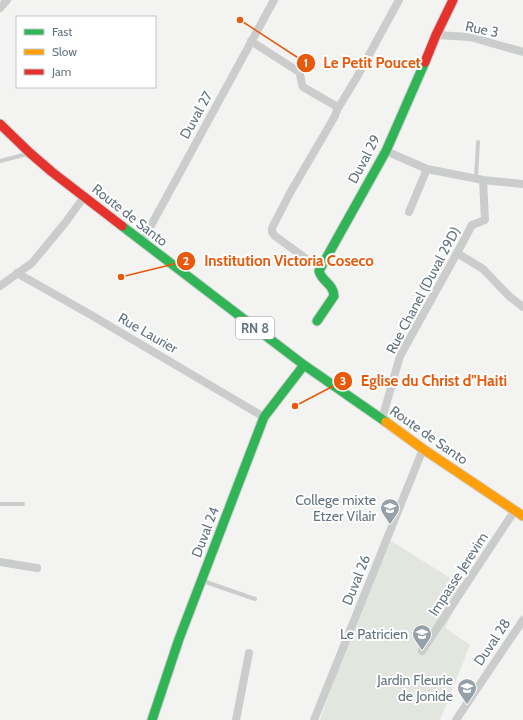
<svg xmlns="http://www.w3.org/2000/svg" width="523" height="720" font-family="Cabin,sans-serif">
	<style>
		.green { fill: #e2e6df }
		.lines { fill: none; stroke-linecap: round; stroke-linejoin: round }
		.fast-casing { stroke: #cfd0d0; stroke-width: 11 }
		.slow-casing { stroke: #cfd0d0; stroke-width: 11 }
		.jam-casing { stroke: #cfd0d0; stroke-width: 11 }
		.lane { stroke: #cbcccc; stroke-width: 4 }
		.street { stroke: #cbcccc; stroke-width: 8 }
		.fast { stroke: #30b455; stroke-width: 9 }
		.slow { stroke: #ff9f0a; stroke-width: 9 }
		.jam { stroke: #e5322d; stroke-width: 9 }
		.labels { text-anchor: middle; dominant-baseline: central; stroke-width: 4; stroke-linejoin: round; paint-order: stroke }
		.shield { fill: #fff; stroke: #929ea7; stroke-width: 1 }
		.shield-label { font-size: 13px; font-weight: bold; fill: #647481 }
		.street-label { font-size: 14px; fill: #647481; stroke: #fff }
		.poi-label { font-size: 14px; fill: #647481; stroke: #fff; text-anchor: end }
		.leader { fill: none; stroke: #e8590c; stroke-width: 1.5 }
		.callout-dot { fill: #e8590c; stroke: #fff; stroke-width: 1.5 }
		.mark-label { font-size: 12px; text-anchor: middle; font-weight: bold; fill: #fff }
		.callout-label { font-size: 15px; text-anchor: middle; font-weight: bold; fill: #e8590c; stroke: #fff; stroke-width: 4; stroke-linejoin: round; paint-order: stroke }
	</style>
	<rect width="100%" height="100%" fill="#f3f3f1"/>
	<path class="green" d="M 385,537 L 466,588 L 445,628 L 470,645 L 440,720 L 320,720 Z"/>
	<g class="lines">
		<g class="fast-casing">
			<path id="fast" d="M 122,226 L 304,365 L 386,422
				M 317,321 L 334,296 C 333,283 322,282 319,271 L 386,151 L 425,62
				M 152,720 L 179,639 L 264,417 L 304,365"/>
		</g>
		<g class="slow-casing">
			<path id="slow" d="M 386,422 L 423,449 L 523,516"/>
		</g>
		<g class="jam-casing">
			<path id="jam" d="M 425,62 L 436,35 L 453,0
				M 0,124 L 30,153 L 52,172 L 122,226"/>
		</g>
		<path class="lane" d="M 0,161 L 27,154
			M 476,178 L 478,142
			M 0,504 L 23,504
			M 203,581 L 255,599"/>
		<path class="street" d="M 0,8 L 7,0
			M 436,35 L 470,37 L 523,52
			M 251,41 L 299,72 C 302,77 300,82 303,87 L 336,106 L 337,110 L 335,116 L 290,193 L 272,228 L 272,232 L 275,236 L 305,258
			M 337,110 L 357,77 L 399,0
			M 386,151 L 427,169 L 483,180 L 523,184
			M 409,212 L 427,169
			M 142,242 L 274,0
			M 457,253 L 483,269 L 509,296 L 523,307
			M 17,273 L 91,315 L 264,417
			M 0,286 L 32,263 L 65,223 L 84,197
			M 382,419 L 400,356 L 457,253 L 472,225 L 485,220 L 483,180
			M 0,562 L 37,568
			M 422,651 L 515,510
			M 236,720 L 249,653
			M 314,720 L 423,449
			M 456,720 L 523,620"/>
		<use href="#fast" class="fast"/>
		<use href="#slow" class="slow"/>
		<use href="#jam" class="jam"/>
	</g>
	<defs>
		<g id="school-pin" transform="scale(1)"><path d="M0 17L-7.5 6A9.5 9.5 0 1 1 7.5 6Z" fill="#96a0a8" stroke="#fff"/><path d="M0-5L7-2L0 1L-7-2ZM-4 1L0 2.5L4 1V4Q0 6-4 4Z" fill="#fff"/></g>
	</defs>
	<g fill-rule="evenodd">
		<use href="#school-pin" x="390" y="508"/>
		<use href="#school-pin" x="422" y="634"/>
		<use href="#school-pin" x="467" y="688"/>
	</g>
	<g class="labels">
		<rect class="shield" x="236" y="317" width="38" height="22" rx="3"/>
		<g class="shield-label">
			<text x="255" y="328">RN 8</text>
		</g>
		<g class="street-label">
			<text transform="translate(482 29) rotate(12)">Rue 3</text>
			<text transform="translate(196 115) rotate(-61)">Duval 27</text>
			<text transform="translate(364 159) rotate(-62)">Duval 29</text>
			<text transform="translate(130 215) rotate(38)">Route de Santo</text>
			<text transform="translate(423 290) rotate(-62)">Rue Chanel (Duval 29D)</text>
			<text transform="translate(148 333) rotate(30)">Rue Laurier</text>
			<text transform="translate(429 435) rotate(35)">Route de Santo</text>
			<text transform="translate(205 532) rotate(-69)">Duval 24</text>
			<text transform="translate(458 574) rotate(-57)">Impasse Jerevim</text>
			<text transform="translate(356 580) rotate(-68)">Duval 26</text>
			<text transform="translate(492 642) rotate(-56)">Duval 28</text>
		</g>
		<g class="poi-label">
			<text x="376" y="500">College mixte<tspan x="376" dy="16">Etzer Vilair</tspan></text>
			<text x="408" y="634">Le Patricien</text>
			<text x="453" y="680">Jardin Fleurie<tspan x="453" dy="16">de Jonide</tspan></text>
		</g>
	</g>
	<path class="leader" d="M240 20L306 63M121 277L186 261M295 406L343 381"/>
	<g class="callout-dot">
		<circle cx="240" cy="20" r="4"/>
		<circle cx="121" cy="277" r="4"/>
		<circle cx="295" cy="406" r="4"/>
		<circle cx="306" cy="63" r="10"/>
		<circle cx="186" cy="261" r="10"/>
		<circle cx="343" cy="381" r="10"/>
	</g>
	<g class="mark-label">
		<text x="306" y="67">1</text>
		<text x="186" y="265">2</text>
		<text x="343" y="385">3</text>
	</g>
	<g class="callout-label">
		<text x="372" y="68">Le Petit Poucet</text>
		<text x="289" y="266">Institution Victoria Coseco</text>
		<text x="434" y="386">Eglise du Christ d"Haiti</text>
	</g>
	<rect x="16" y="16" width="140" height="72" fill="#ffffff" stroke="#c1c7cd"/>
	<rect x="24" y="29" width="20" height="6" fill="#30b455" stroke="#c1c7cd"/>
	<text x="52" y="36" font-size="12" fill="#647481">Fast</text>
	<rect x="24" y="49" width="20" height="6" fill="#ff9f0a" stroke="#c1c7cd"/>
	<text x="52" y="56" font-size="12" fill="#647481">Slow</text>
	<rect x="24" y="69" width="20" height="6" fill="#e5322d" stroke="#c1c7cd"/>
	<text x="52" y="76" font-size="12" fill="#647481">Jam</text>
</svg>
